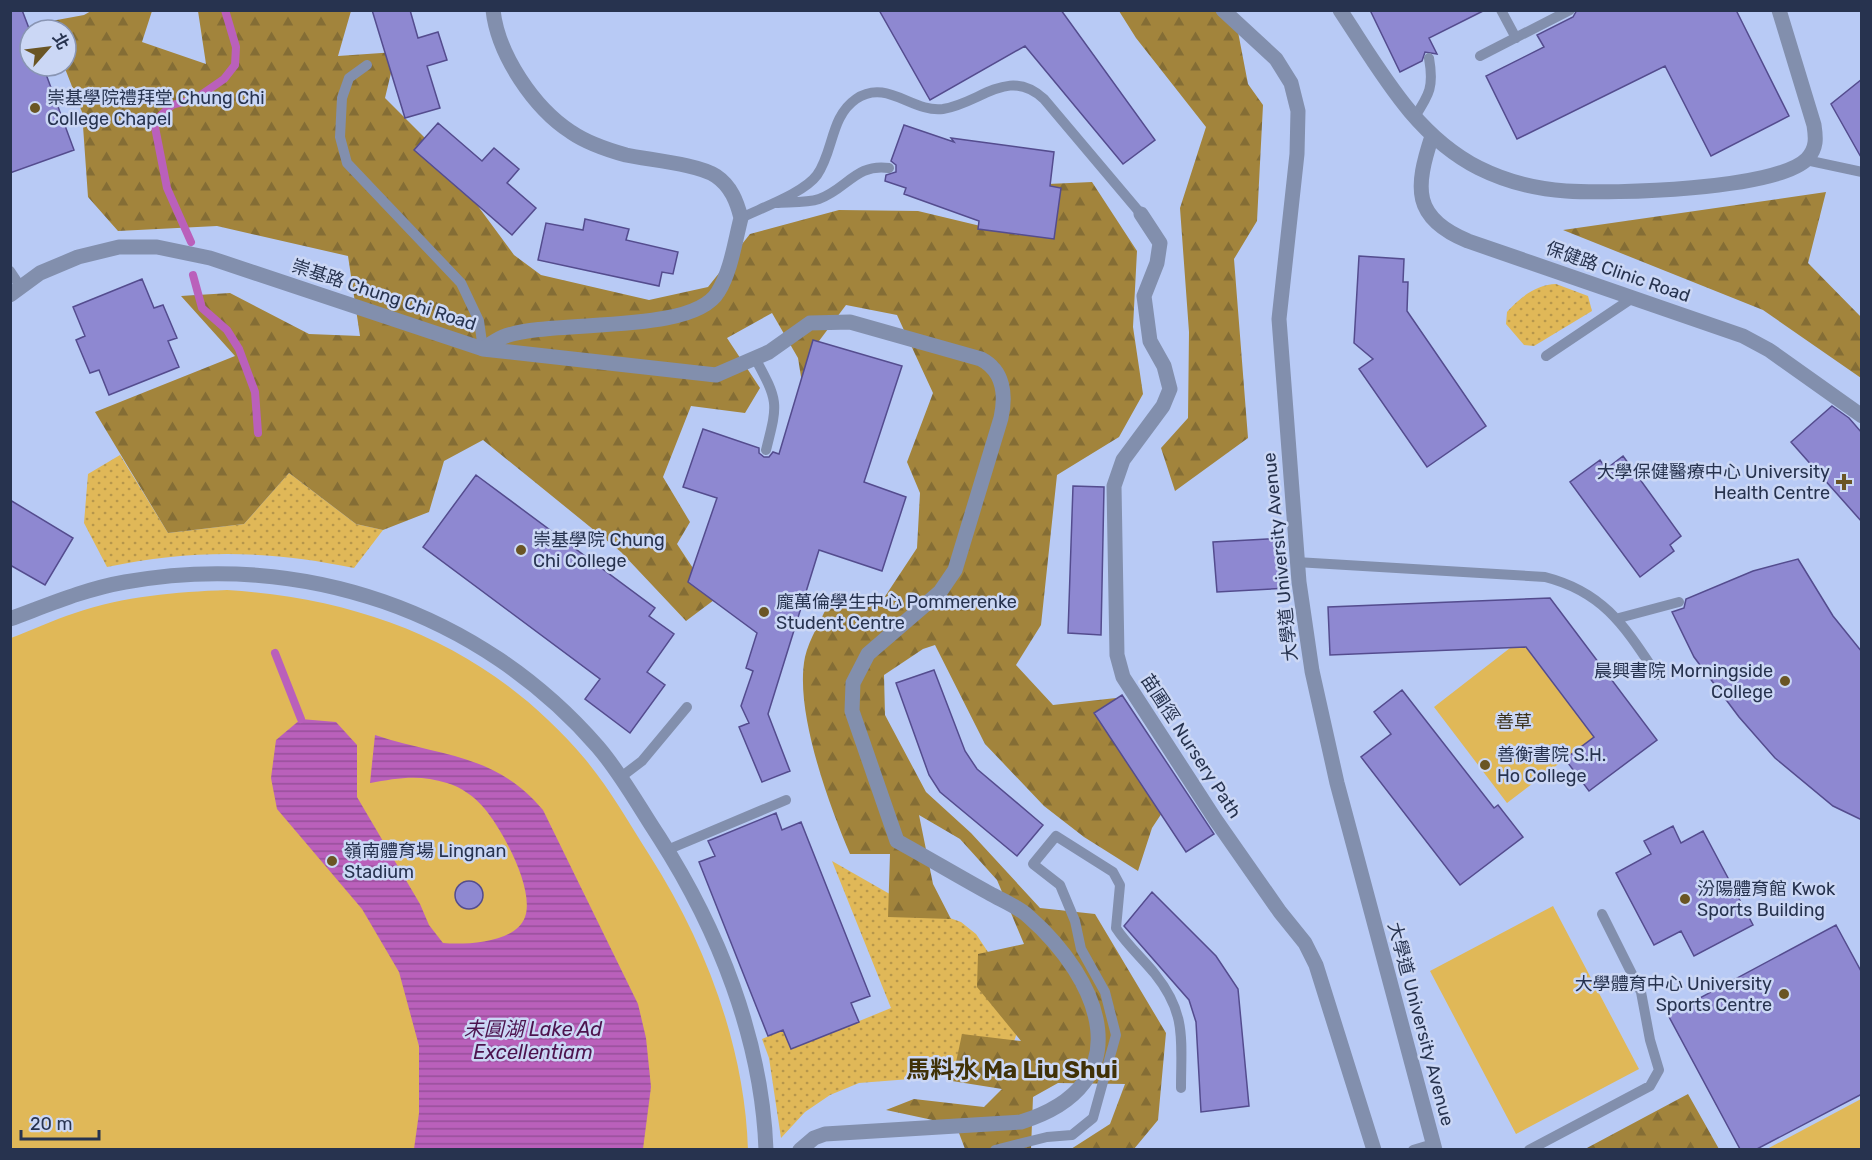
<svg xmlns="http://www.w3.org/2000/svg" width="1872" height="1160" font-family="Rubik,'Noto Sans TC',sans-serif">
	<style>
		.grass { fill: url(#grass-dots) }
		.forest { fill: url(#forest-firs) }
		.park { fill: #e0b858 }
		.water { fill: url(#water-rules) }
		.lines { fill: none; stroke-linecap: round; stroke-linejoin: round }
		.stream { stroke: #ba60bb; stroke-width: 8 }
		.building { fill: #8e88d1; stroke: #544c8e; stroke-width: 1.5 }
		.service { stroke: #828fad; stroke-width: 10 }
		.pedestrian { stroke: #828fad; stroke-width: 15 }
		.minor { stroke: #828fad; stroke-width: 15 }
		.poi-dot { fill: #6a5524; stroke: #cbd7f5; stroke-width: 2 }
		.labels { text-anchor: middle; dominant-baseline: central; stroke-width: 5; stroke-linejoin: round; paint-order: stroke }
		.poi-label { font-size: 18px; fill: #27334f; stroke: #cbd7f5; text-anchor: start }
		.street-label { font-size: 18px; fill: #27334f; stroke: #cbd7f5 }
		.park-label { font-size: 18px; fill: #382f18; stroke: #cbd7f5 }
		.water-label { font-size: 20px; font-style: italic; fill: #4d134e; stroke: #cbd7f5 }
		.district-label { font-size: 24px; font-weight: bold; fill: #403107; stroke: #cbd7f5 }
	</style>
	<defs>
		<pattern id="grass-dots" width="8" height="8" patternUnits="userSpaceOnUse" patternTransform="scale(1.5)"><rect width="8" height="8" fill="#e0b858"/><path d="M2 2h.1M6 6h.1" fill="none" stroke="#b6964b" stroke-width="1.8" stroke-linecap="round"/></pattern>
		<pattern id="forest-firs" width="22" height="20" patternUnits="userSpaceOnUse" patternTransform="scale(1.5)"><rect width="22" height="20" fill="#a2843c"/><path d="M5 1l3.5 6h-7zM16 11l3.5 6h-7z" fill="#846d35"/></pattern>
		<pattern id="water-rules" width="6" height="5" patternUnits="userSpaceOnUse" patternTransform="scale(1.5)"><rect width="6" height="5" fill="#ba60bb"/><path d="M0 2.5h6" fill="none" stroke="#97509a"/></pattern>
	</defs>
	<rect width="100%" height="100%" fill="#b8caf5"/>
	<path class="grass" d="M 1556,284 L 1588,296 L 1592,311 L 1534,346 L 1524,345 L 1506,324 L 1507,312 C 1519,298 1537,284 1556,284 Z
		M 120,455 L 168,533 L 244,524 L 289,473 L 356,524 L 383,530 L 354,568 C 268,550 193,549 107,567 L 84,523 L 88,474 Z
		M 832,861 L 902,901 L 961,922 L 976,934 L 1000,970 L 1018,1030 L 1011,1050 L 974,1074 L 859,1083 L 830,1095 L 805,1112 L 781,1138 L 769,1058 L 762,1039 L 783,1030 L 791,1049 L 891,1008 Z"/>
	<path class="forest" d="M 91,11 L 152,11 L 142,42 L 206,64 L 198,11 L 351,11 L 338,56 L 396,52 L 385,98 L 435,148 L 514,255 L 541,275 L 649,300 L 708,287 L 750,234 L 839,210 L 918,211 L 1018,235 L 1048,184 L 1092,182 L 1137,251 L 1133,327 L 1143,394 L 1119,437 L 1057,475 L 1041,625 L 1016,665 L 1053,705 L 1116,698 L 1177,790 L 1152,828 L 1138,871 L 1084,837 L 1044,806 L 985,744 L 935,645 L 923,649 L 884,675 L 885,715 L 926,792 L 971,833 L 1040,908 L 1095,914 L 1166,1033 L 1158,1120 L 1134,1149 L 1071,1149 L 1110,1124 L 1125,1084 L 1058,1083 L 1033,1097 L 1031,1149 L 965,1149 L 956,1125 L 886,1110 L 914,1099 L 984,1107 L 1002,1089 L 952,1081 L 962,1034 L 1021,1041 L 977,987 L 978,954 L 1024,944 L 997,880 L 960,839 L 919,815 L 933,884 L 951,919 L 888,917 L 890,854 L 850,854 C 829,805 794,710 805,657 C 809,639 822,619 829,602 L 884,598 L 917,548 L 920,493 L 907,462 L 933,393 L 897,315 L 846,305 L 816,345 L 802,383 L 798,358 L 772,313 L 727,338 L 760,388 L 745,413 L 691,406 L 663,477 L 690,522 L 677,544 L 714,600 L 686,621 L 621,552 L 483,440 L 444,461 L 429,512 L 383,530 L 356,524 L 289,473 L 244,524 L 168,533 L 95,412 L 235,356 L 181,296 L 230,293 L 309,334 L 360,336 L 348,256 L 217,226 L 118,231 L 88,197 L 82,112 L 64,66 L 66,66 L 66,30 L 50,30 L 46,22 L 84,15 Z
		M 1119,11 L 1234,11 L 1248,84 L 1263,105 L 1257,221 L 1234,259 L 1248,438 L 1175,491 L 1161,448 L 1188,418 L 1189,332 L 1180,208 L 1206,127 L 1136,38 Z
		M 1826,192 L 1808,263 L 1861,317 L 1861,378 L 1763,310 L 1563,230 Z
		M 1688,1094 L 1719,1149 L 1585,1149 Z"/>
	<path class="park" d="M 227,590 C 369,599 491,648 585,759 C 610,789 629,823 650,856 C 705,942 745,1047 748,1150 L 11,1149 L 11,638 C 32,630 53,620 75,613 C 124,596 176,592 227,590 Z
		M 1526,647 L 1594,737 L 1507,803 L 1434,707 L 1510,648 Z
		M 1553,906 L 1639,1069 L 1516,1134 L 1430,971 Z
		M 1861,1099 L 1861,1149 L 1767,1149 Z"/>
	<path class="water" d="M 301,719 L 336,722 L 357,745 L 357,797 L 420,904 L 429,925 L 443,943 C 465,945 516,943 525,917 C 535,889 502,829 484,808 C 475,797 461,787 447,783 C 420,774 397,778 370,783 L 375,735 C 441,757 495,753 543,810 L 638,1004 L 646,1038 L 651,1087 L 643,1149 L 414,1149 L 419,1113 L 419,1046 L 399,972 L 362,909 L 277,809 L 271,778 L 276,740 Z"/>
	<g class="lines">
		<path class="stream" d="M 191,242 L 167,188 L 154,122 L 172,105 L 195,99 L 224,79 L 235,65 L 236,47 L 225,10
			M 193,275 L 202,308 L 227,330 L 239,349 L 255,392 L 258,433
			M 275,653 L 301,719"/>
	</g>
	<path class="building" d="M 10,10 L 22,10 L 30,31 L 30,66 L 43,66 L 74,150 L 10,173 Z
		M 372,10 L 410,10 L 418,38 L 438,32 L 447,60 L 427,66 L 440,108 L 405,118 Z
		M 879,10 L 1061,10 L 1155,140 L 1123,164 L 1025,46 L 930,100 Z
		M 1370,10 L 1485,10 L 1429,38 L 1437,54 L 1425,52 L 1422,61 L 1400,72 Z
		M 1577,10 L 1736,10 L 1789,116 L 1711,156 L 1665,66 L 1517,139 L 1486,76 L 1544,47 L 1537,35 L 1573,17 Z
		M 1862,79 L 1862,159 L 1831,104 Z
		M 438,123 L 482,161 L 494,148 L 519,169 L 507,183 L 536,208 L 512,235 L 414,150 Z
		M 904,125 L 954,142 L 951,138 L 1054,152 L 1050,186 L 1061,188 L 1054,239 L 978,229 L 979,221 L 904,194 L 906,188 L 885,181 L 886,175 L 896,172 L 896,165 L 891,161 Z
		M 585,219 L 629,229 L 626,240 L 678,252 L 673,274 L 662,272 L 659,286 L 538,260 L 546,223 L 583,230 Z
		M 1359,256 L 1404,259 L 1403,282 L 1408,282 L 1407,311 L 1486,426 L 1427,467 L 1359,369 L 1373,359 L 1354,343 Z
		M 142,279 L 154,308 L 163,305 L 177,338 L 168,341 L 179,367 L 109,395 L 99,370 L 90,373 L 76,340 L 85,336 L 73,307 Z
		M 813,340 L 902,366 L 864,482 L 906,497 L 882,571 L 819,550 L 768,714 L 790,771 L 762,782 L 739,727 L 749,723 L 741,706 L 753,671 L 746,668 L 757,633 L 688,582 L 717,498 L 683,487 L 703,429 L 759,448 L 759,453 L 764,457 L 769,457 L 773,452 L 779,454 Z
		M 1832,406 L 1849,418 L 1862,433 L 1862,522 L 1791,442 Z
		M 1623,456 L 1681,536 L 1670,545 L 1674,551 L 1640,577 L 1570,482 L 1600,460 L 1606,469 Z
		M 476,475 L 655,608 L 649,616 L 674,634 L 647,672 L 665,685 L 630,733 L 585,699 L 600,679 L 423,547 Z
		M 1073,486 L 1104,487 L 1101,635 L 1068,633 Z
		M 10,500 L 73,538 L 45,585 L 10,565 Z
		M 1284,538 L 1288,588 L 1217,592 L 1213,542 Z
		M 1798,559 L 1833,616 L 1862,652 L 1862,820 L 1833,806 L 1775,758 L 1739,717 L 1694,657 L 1672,612 L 1684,608 L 1686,599 L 1753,571 Z
		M 1550,598 L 1657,740 L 1589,791 L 1565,759 L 1594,737 L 1526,647 L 1330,655 L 1328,607 Z
		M 934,670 L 965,751 L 977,769 L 1043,825 L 1017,856 L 940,792 L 929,775 L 896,683 Z
		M 1402,690 L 1494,808 L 1498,805 L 1523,837 L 1460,885 L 1361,757 L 1391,734 L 1374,712 Z
		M 1122,695 L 1214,834 L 1186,852 L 1094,713 Z
		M 776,813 L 782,830 L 801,822 L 870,996 L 851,1003 L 859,1022 L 791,1049 L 783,1030 L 768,1036 L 699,862 L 715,856 L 708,841 Z
		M 1673,826 L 1681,843 L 1703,831 L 1753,925 L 1694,956 L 1681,931 L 1654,945 L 1616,873 L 1651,854 L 1644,841 Z
		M455 895a14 14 0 1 1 28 0a14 14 0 1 1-28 0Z
		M 1152,892 L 1216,956 L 1238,989 L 1249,1106 L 1201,1112 L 1196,1022 L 1189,1000 L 1124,926 Z
		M 1836,925 L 1862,973 L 1862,1094 L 1757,1149 L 1740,1149 L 1668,1015 Z"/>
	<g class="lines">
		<path class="service" d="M 1501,10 L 1516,38
			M 1480,56 L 1570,10
			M 367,65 L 349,78 L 342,98 L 340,137 L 347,163 L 461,283 L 479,321 L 483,349
			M 1414,118 C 1430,94 1434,86 1429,58
			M 1806,160 L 1862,172
			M 776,203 C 789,202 807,203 819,199 C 847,189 856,163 889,168
			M 741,218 C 761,208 804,193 817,175 C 834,151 830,117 856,99 C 887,78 912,113 943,109 C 981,103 1008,66 1044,99 L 1141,214
			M 10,271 L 20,286
			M 1546,356 L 1631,299
			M 755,358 C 779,402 778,403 766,450
			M 1296,562 L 1545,577 C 1604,592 1625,627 1657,675
			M 1619,618 L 1679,602
			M 621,777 L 642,761 L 687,707
			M 667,850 L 786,800
			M 995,1150 L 1047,1137 L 1072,1135 L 1093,1118 L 1116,1035 L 1105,992 L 1081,949 L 1075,921 L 1060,885 L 1033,864 L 1056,836 L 1113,872 L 1120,885 L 1116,928 C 1127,945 1143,959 1155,974 C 1187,1014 1181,1040 1181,1088
			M 1413,1150 L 1433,1144
			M 1529,1150 L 1650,1086 L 1659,1070 L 1650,1040 L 1641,992 L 1602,914"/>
		<path class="pedestrian" d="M 1141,214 L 1160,243 L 1157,263 L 1144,296 L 1150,341 L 1164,366 L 1170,389 L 1163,406 L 1123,460 L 1114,486 L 1117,655 L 1123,677 L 1215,819 L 1280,912 L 1305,943 L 1316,965 L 1374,1150"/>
		<path class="minor" d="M 1223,10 L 1276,59 L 1291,83 L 1298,111 L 1297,154 L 1279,319 L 1299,582 L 1312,671 L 1337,783 L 1435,1150
			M 1340,10 C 1380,70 1414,135 1479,168 C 1507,182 1536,189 1566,191 C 1612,194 1776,190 1807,159 C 1817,148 1816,138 1814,125 L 1779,10
			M 1432,136 C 1415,188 1412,218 1468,241 L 1743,336 L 1769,350 L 1862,416
			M 10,295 L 40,273 L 78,257 L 119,247 L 157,247 L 210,258 L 483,349 C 489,345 496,340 503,337 C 549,318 692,336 718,292 C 731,271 735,241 741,218 C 737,202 731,186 716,176 C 698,164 649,160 626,155 C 608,150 587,143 571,132 C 534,108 498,55 493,10
			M 483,349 L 716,375 L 769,352 L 810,323 L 850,322 L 981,359 C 1004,371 1006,395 1001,418 L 955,570 L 940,592 L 868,654 L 853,683 L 852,711 L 897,841 C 928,858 958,876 989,893 C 1001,900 1017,906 1028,916 C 1101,980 1143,1084 1021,1122 L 825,1134 L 814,1138 L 800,1150
			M 10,619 C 48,605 85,589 125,582 C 301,550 480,611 598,747 C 622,775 639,807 659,837 C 718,929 762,1039 766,1150"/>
	</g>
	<g class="poi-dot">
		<circle cx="35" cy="108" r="6"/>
		<path d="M1841 473h6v6h6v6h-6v6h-6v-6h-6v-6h6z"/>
		<circle cx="521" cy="550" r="6"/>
		<circle cx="764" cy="612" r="6"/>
		<circle cx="1785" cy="681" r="6"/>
		<circle cx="1485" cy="765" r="6"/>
		<circle cx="332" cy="861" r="6"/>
		<circle cx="1685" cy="899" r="6"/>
		<circle cx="1784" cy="994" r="6"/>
	</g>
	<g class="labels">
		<g class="poi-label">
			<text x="47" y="98">崇基學院禮拜堂 Chung Chi<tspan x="47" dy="21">College Chapel</tspan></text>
			<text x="1830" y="472" text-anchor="end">大學保健醫療中心 University<tspan x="1830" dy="21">Health Centre</tspan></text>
			<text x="533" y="540">崇基學院 Chung<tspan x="533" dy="21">Chi College</tspan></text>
			<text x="776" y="602">龐萬倫學生中心 Pommerenke<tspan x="776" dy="21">Student Centre</tspan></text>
			<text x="1773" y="671" text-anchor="end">晨興書院 Morningside<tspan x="1773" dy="21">College</tspan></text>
			<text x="1497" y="755">善衡書院 S.H.<tspan x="1497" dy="21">Ho College</tspan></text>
			<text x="344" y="851">嶺南體育場 Lingnan<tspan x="344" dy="21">Stadium</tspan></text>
			<text x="1697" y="889">汾陽體育館 Kwok<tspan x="1697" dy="21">Sports Building</tspan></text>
			<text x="1772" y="984" text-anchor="end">大學體育中心 University<tspan x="1772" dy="21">Sports Centre</tspan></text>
		</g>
		<g class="street-label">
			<text transform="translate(1618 272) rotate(19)">保健路 Clinic Road</text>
			<text transform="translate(384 295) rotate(18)">崇基路 Chung Chi Road</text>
			<text transform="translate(1280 557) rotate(-96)">大學道 University Avenue</text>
			<text transform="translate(1191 746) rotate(57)">苗圃徑 Nursery Path</text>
			<text transform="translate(1421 1024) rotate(75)">大學道 University Avenue</text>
		</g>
		<g class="park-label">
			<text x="1514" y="722">善草</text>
		</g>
		<g class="water-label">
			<text x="533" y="1029">未圓湖 Lake Ad<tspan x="533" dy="23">Excellentiam</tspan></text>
		</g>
		<g class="district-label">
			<text x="1012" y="1070">馬料水 Ma Liu Shui</text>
		</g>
	</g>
	<rect width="1872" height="1160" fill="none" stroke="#27334f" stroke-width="24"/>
	<g transform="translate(48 48) rotate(62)"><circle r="28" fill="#cbd7f5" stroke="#8995b3" stroke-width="1.5"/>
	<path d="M0-4.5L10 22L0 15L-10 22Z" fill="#6a5524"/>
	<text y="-9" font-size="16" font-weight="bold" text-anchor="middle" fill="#27334f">北</text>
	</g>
	<path d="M21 1130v9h78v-9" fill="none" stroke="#27334f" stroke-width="3"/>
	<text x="30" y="1130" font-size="18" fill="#27334f" stroke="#cbd7f5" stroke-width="4.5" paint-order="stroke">20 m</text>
</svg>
